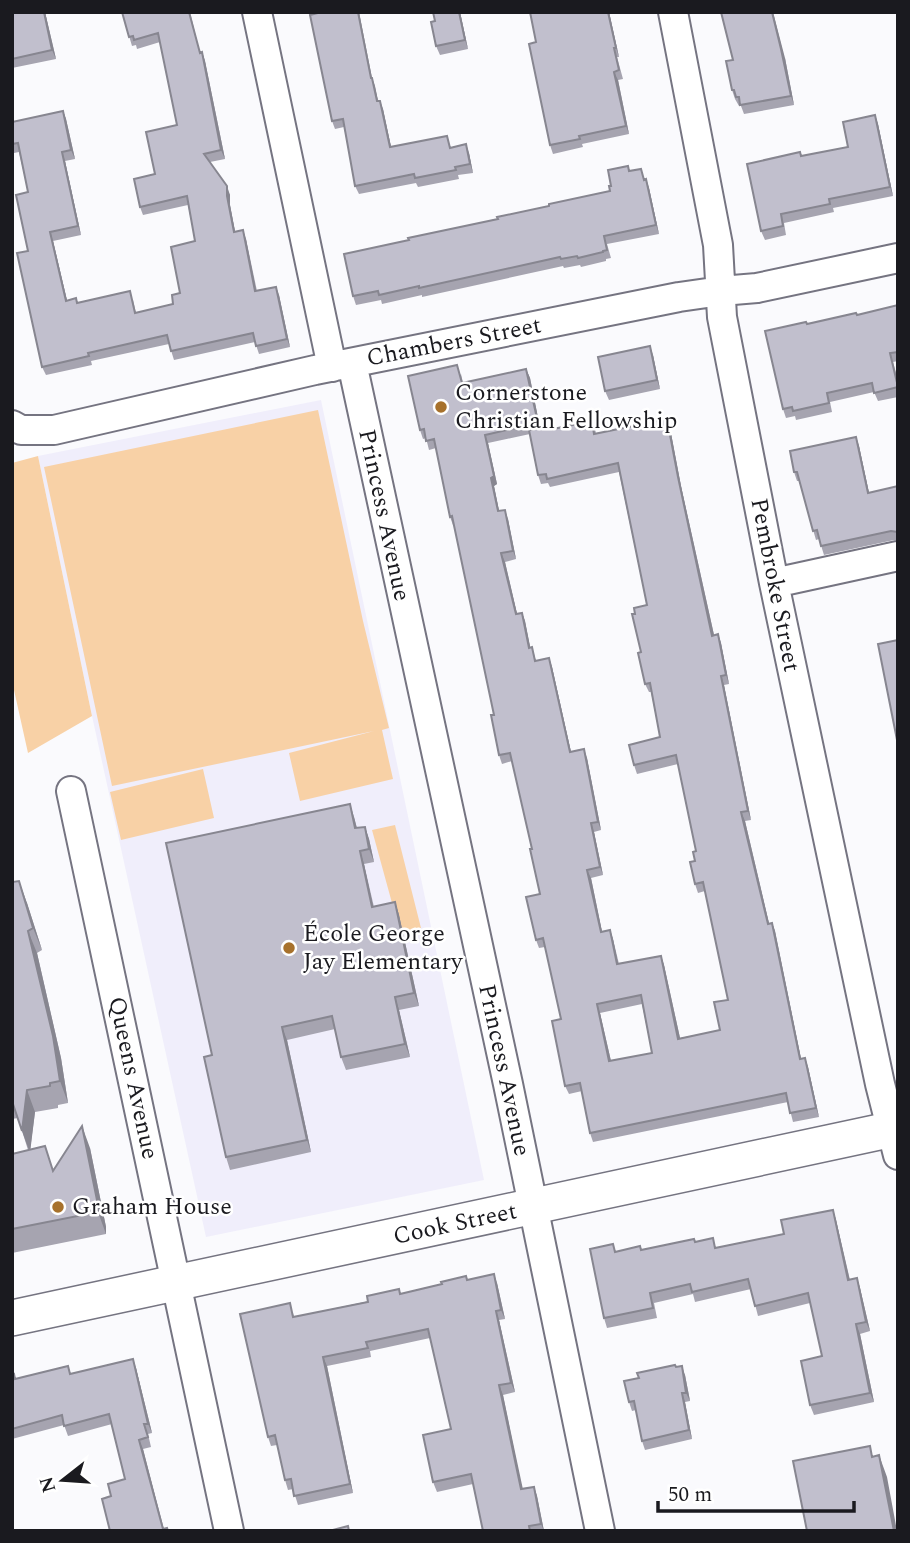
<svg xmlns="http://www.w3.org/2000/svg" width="910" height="1543" font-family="Spectral,serif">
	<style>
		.built { fill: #f0eefb }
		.green { fill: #f8d1a6 }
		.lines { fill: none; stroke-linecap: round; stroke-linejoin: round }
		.minor-casing { stroke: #757481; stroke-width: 32 }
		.major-casing { stroke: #757481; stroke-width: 38 }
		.minor { stroke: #fff; stroke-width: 28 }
		.major { stroke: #fff; stroke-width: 35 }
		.wall { fill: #a6a4b0; fill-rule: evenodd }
		.shaded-wall { fill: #878690 }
		.building { fill: #c1bfcd; stroke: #878690; stroke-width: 2; fill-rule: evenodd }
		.poi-dot { fill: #a7712c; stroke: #fff; stroke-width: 2.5 }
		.labels { text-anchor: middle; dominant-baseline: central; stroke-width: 5; stroke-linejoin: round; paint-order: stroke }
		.street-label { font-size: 24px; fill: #1a1a1f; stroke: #fff }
		.poi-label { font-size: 24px; fill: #1a1a1f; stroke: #fff; text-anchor: start }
	</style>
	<rect width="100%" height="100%" fill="#fafafd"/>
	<path class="built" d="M 321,400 L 484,1180 L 206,1237 L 92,716 L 38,456 Z"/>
	<path class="green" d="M 318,410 L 363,621 L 389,728 L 382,730 L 393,779 L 300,801 L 289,753 L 374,731 L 112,786 L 44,467 Z
		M 38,456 L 92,716 L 28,753 L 12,681 L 12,463 Z
		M 203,769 L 214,818 L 121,840 L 110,792 Z
		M 395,825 L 421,928 L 385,935 L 392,903 L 372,830 Z"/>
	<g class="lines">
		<g class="minor-casing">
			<path id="minor" d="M 257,12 L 332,367
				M 673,12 L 718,245 L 722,317 L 774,583 L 880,1084 L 898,1155
				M 352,363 L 508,1084 L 600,1531
				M 12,425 L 21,430 L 54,430 L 315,370 L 679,297 L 721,291 L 757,288 L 898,258
				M 774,583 L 898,556
				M 71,791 L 229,1531"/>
		</g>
		<g class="major-casing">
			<path id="major" d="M 12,1318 L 898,1128"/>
		</g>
		<use href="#minor" class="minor"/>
		<use href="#major" class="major"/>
	</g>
	<path class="wall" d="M 12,12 L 45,12 L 56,59 L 12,68 Z
		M 122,12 L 190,12 L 200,53 L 202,52 L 205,61 L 225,159 L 210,162 L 230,195 L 230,205 L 235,232 L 246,239 L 257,291 L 279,295 L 290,347 L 259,354 L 255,342 L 174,360 L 169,344 L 91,361 L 92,365 L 46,375 L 42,367 L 28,251 L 28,192 L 19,152 L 14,153 L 12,149 L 12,122 L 63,111 L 66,119 L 75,159 L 65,161 L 81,235 L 53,241 L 67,300 L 77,303 L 133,300 L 136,313 L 173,304 L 180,293 L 195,241 L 188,205 L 143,215 L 140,207 L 177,125 L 160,42 L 137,49 L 136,45 L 132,46 Z
		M 460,12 L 468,49 L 440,55 L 436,46 L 435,21 Z
		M 609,12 L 619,57 L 617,57 L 623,79 L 618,80 L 629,134 L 582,144 L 583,147 L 553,154 L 550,145 L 536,42 Z
		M 318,13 L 372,78 L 378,101 L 383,109 L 391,147 L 451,147 L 469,153 L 473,173 L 458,175 L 459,179 L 418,187 L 416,183 L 359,194 L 355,186 L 344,127 L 335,129 L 332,121 Z
		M 785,58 L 794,105 L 744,114 L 741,106 L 739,106 L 735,99 L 732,90 Z
		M 875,115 L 878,124 L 893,196 L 833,208 L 834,212 L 784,223 L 786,235 L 765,240 L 761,231 L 800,152 L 802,156 L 848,147 Z
		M 628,166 L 630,171 L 645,180 L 646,179 L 649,188 L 659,234 L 607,244 L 611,258 L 606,259 L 606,261 L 581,267 L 580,265 L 564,268 L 563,266 L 422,297 L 422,295 L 382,304 L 381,300 L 356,305 L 353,296 L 409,240 L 610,191 L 611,186 Z
		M 898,305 L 898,361 L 893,362 L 898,380 L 898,397 L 878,401 L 874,392 L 830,402 L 832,412 L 796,420 L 795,416 L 786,418 L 783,409 L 807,324 L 857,315 Z
		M 653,355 L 660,389 L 609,400 L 605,391 Z
		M 526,369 L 530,378 L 540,428 L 595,429 L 596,433 L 670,428 L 681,486 L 714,635 L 718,634 L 721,643 L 729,684 L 724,685 L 751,820 L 745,821 L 769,923 L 772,923 L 775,931 L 801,1059 L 805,1058 L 808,1067 L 819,1117 L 793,1122 L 788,1102 L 593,1142 L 590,1133 L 582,1091 L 569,1094 L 565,1086 L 561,1019 L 545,947 L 539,948 L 536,940 L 540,894 L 532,849 L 512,761 L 502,764 L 499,755 L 494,715 L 454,525 L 453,525 L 450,517 L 436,448 L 429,450 L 426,438 L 423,439 L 420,430 L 461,374 L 463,383 ZM 530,434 L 538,475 L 541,484 L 548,483 L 550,487 L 619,472 L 647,605 L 635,614 L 645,684 L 649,692 L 651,692 L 660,737 L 634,765 L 637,774 L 678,764 L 696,851 L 695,884 L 698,893 L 705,891 L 728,1000 L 720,1030 L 680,1038 L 664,965 L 661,956 L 619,964 L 613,939 L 610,930 L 602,932 L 591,878 L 603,875 L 594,832 L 601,830 L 587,758 L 571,752 L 552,667 L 549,658 L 536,661 L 532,647 L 530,647 L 525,621 L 522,613 L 517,614 L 505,562 L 516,559 L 508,519 L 499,511 L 494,486 L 497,484 L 488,443 ZM 642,1004 L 652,1053 L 611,1061 L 600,1013 Z
		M 856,437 L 859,446 L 869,493 L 898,486 L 898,540 L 894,540 L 824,555 L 819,539 L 816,540 L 799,481 L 797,481 L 794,472 Z
		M 354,817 L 357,828 L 365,827 L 369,839 L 374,862 L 364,864 L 374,907 L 395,902 L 399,915 L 419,1006 L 399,1010 L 410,1057 L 346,1070 L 341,1057 L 335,1029 L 287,1040 L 311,1152 L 230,1170 L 226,1157 L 212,1055 Z
		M 12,882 L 27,903 L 42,950 L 37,953 L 61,1058 L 68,1103 L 58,1105 L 58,1108 L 35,1112 L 30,1150 L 53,1170 L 90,1148 L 106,1227 L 106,1234 L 12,1253 L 12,1154 L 28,1150 L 18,1118 L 12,1119 Z
		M 833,1210 L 836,1220 L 850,1280 L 857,1278 L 860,1288 L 870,1331 L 860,1334 L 874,1402 L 814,1415 L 810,1405 L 822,1356 L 810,1303 L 758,1316 L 751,1289 L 695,1302 L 693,1294 L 654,1303 L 657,1318 L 607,1328 L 604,1318 L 616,1252 L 642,1250 L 695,1242 L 717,1248 L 784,1234 Z
		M 467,1280 L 497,1283 L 505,1319 L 499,1320 L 515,1392 L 503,1395 L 522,1489 L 534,1487 L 537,1496 L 544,1531 L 483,1531 L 473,1484 L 437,1492 L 433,1482 L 451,1429 L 430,1338 L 370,1351 L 371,1357 L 327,1366 L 353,1493 L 298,1505 L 293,1489 L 288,1490 L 285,1480 L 277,1445 L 271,1446 L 268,1437 L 294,1313 L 294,1317 Z
		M 676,1367 L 685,1375 L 690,1401 L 685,1402 L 692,1439 L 645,1450 L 642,1441 L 636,1410 L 632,1411 L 629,1402 L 639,1378 Z
		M 136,1368 L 152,1433 L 148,1434 L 151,1447 L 143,1449 L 164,1529 L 168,1531 L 110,1531 L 111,1496 L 125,1479 L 112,1424 L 68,1436 L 64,1425 L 12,1439 L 12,1375 L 16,1379 Z"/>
	<path class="shaded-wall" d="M 44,12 L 45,12 L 56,59 L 52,50 Z
		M 358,12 L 359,12 L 372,78 L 375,86 L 380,110 L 371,78 Z
		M 459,12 L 460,12 L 468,49 L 465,40 Z
		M 608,12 L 609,12 L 619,57 L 616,48 Z
		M 772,12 L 773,12 L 785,58 L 794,105 L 791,96 Z
		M 202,52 L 205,61 L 225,159 L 221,150 Z
		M 614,72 L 618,80 L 629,134 L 626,126 Z
		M 380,101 L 383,109 L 393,156 L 390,147 Z
		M 63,111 L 66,119 L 75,159 L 71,150 Z
		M 875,115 L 878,124 L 893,196 L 890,187 Z
		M 466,144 L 469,153 L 473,173 L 470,164 Z
		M 62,152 L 65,161 L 81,235 L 78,226 Z
		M 646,179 L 649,188 L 659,234 L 656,225 Z
		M 227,186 L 230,195 L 230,205 L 237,241 L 234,232 L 227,196 Z
		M 243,230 L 246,239 L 258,300 L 255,291 Z
		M 50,232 L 53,241 L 69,309 L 66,301 Z
		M 276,287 L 279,295 L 290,347 L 287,339 Z
		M 650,346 L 653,355 L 660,389 L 657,380 Z
		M 526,369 L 530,378 L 541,432 L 538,423 Z
		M 667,419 L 670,428 L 681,486 L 716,644 L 712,636 L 678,477 Z
		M 485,435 L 488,443 L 497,484 L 494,486 L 501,520 L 498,511 L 491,478 Z
		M 856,437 L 859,446 L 871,502 L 868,493 Z
		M 505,510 L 508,519 L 516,559 L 513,551 Z
		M 501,553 L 505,562 L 519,622 L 516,614 Z
		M 522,613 L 525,621 L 532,656 L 529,648 Z
		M 718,634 L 721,643 L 729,684 L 726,675 Z
		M 549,658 L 552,667 L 573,761 L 570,752 Z
		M 721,676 L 724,685 L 751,820 L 748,811 Z
		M 584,749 L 587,758 L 601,830 L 598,822 Z
		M 350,804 L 354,817 L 360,841 L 355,828 Z
		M 741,812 L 745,821 L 771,932 L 768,924 Z
		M 591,823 L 594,832 L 603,875 L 600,867 Z
		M 365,827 L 369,839 L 374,862 L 369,849 Z
		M 360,851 L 364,864 L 376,920 L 372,907 Z
		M 587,870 L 591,878 L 604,941 L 601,932 Z
		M 19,881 L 27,903 L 42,950 L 33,928 Z
		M 395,902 L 399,915 L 419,1006 L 414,993 Z
		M 772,923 L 775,931 L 803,1068 L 800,1059 Z
		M 610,930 L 613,939 L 620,973 L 617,964 Z
		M 28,931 L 37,953 L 61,1058 L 68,1103 L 60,1081 Z
		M 661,956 L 664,965 L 682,1047 L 678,1039 Z
		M 395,997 L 399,1010 L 410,1057 L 405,1044 Z
		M 597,1004 L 600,1013 L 613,1070 L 609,1061 Z
		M 282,1027 L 287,1040 L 311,1152 L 307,1140 Z
		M 805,1058 L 808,1067 L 819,1117 L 816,1108 Z
		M 27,1090 L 35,1112 L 30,1153 L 22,1131 Z
		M 82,1126 L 90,1148 L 106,1227 L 106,1234 L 98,1212 Z
		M 833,1210 L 836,1220 L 852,1290 L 848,1280 Z
		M 494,1274 L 497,1283 L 505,1319 L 501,1310 Z
		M 857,1278 L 860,1288 L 870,1331 L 866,1322 Z
		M 496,1311 L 499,1320 L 515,1392 L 511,1383 Z
		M 856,1324 L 860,1334 L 874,1402 L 870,1393 Z
		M 323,1357 L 327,1366 L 353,1493 L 350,1484 Z
		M 133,1359 L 136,1368 L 152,1433 L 148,1424 Z
		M 682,1366 L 685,1375 L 690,1401 L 686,1393 Z
		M 499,1385 L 503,1395 L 525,1499 L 521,1489 Z
		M 682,1393 L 685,1402 L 692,1439 L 689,1430 Z
		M 139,1440 L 143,1449 L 164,1531 L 163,1531 Z
		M 879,1455 L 887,1477 L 897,1531 L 894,1531 Z
		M 534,1487 L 537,1496 L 544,1531 L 541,1524 Z"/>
	<path class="building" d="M 12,12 L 44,12 L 52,50 L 12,59 Z
		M 122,12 L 189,12 L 200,53 L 202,52 L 221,150 L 204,154 L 227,186 L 227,196 L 234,232 L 243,230 L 255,291 L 276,287 L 287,339 L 256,346 L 253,333 L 171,351 L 167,335 L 88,353 L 89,356 L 42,367 L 17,253 L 28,251 L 16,195 L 28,192 L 18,143 L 12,144 L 12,122 L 63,111 L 71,150 L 62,152 L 78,226 L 50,232 L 66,301 L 76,298 L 77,303 L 130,291 L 135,313 L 173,304 L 172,295 L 180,293 L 171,247 L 195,241 L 187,196 L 140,207 L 134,179 L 155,174 L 146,132 L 177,125 L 158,33 L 134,40 L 133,36 L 129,37 Z
		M 318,12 L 358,12 L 371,78 L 372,78 L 377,101 L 380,101 L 390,147 L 447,136 L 450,148 L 466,144 L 470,164 L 455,167 L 456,170 L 415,178 L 414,174 L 355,186 L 343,119 L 332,121 L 310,15 L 318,13 Z
		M 433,12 L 459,12 L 465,40 L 436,46 L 431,22 L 435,21 Z
		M 530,12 L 608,12 L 616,48 L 614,48 L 619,70 L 614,72 L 626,126 L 579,136 L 580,139 L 550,145 L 529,44 L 536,42 Z
		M 721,12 L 772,12 L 781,49 L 791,96 L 740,105 L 739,97 L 736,97 L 734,90 L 732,90 L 726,61 L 733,60 Z
		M 875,115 L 890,187 L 829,199 L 830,204 L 781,214 L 783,226 L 761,231 L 747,164 L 800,152 L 801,156 L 848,147 L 843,122 Z
		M 628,166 L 629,171 L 641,169 L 644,180 L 646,179 L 656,225 L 604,236 L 607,250 L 603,251 L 603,252 L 578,258 L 577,256 L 561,259 L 560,257 L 419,288 L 419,286 L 379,295 L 378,291 L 353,296 L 344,254 L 409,240 L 408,238 L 498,219 L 497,217 L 549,206 L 549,204 L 610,191 L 609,186 L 611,186 L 608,170 Z
		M 898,305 L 898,352 L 890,353 L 898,387 L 874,393 L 872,383 L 827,393 L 829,403 L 793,411 L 792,407 L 783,409 L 765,331 L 806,322 L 807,324 L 856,313 L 857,315 Z
		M 650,346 L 657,380 L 605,391 L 598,357 Z
		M 457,365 L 462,383 L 526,369 L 538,423 L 485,435 L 494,476 L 491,478 L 498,511 L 505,510 L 513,551 L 501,553 L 516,614 L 522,613 L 529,648 L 532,647 L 535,661 L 549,658 L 570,752 L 584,749 L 598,822 L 591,823 L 600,867 L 587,870 L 601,932 L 610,930 L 617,964 L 661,956 L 678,1039 L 720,1030 L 714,1002 L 728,1000 L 703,882 L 695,884 L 690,862 L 695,861 L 693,852 L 696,851 L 676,755 L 634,765 L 629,745 L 660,737 L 650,683 L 645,684 L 638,653 L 641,652 L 632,614 L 635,614 L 634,608 L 647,605 L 618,463 L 547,479 L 546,474 L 538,475 L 529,430 L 552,426 L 553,429 L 592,421 L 594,434 L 667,419 L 678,477 L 712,636 L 718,634 L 726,675 L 721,676 L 748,811 L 741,812 L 768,924 L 772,923 L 800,1059 L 805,1058 L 816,1108 L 790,1113 L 786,1093 L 590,1133 L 580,1083 L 565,1086 L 552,1021 L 561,1019 L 543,938 L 536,940 L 526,897 L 540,894 L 530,849 L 532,849 L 510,753 L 499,755 L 491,715 L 494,715 L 452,516 L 450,517 L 434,439 L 426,441 L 424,429 L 420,430 L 408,376 ZM 641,995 L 652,1053 L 609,1061 L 597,1004 Z
		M 856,437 L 868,493 L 898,486 L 898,532 L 891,531 L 821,546 L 817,530 L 813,531 L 797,472 L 794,472 L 790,451 Z
		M 898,640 L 898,745 L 878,644 Z
		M 350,804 L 355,828 L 365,827 L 369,849 L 360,851 L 372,907 L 395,902 L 414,993 L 395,997 L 405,1044 L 341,1057 L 332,1016 L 282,1027 L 307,1140 L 226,1157 L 204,1057 L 212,1055 L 166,843 Z
		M 19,881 L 33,928 L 28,931 L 53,1036 L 60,1081 L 50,1083 L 50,1086 L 27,1090 L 22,1131 L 12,1101 L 12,882 Z
		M 82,1126 L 98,1205 L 98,1212 L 12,1229 L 12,1154 L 45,1146 L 53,1171 Z
		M 833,1210 L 848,1280 L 857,1278 L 866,1322 L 856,1324 L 870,1393 L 810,1405 L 801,1361 L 822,1356 L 808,1293 L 755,1306 L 748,1279 L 692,1292 L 690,1284 L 650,1293 L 653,1308 L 604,1318 L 590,1249 L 613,1244 L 615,1252 L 640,1246 L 641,1250 L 694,1239 L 695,1242 L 713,1238 L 715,1248 L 784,1234 L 781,1220 Z
		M 494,1274 L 501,1310 L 496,1311 L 511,1383 L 499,1385 L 521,1489 L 534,1487 L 541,1524 L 529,1526 L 530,1531 L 483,1531 L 471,1474 L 433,1482 L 423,1435 L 451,1429 L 428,1329 L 366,1342 L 368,1348 L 323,1357 L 350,1484 L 294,1496 L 291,1479 L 285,1480 L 275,1435 L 268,1437 L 240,1314 L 290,1303 L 293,1317 L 368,1302 L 367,1296 L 399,1289 L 400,1294 L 442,1284 L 441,1282 L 466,1276 L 467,1280 Z
		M 133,1359 L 148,1424 L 144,1424 L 148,1437 L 139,1440 L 163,1529 L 167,1528 L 168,1531 L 110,1531 L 102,1499 L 111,1496 L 108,1484 L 125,1479 L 109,1414 L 64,1426 L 62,1415 L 12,1429 L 12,1375 L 14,1374 L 15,1379 L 68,1366 L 70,1374 Z
		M 675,1365 L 676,1367 L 682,1366 L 686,1393 L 682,1393 L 689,1430 L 642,1441 L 634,1401 L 629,1402 L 624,1381 L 639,1378 L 637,1373 Z
		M 870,1446 L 872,1457 L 879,1455 L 894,1531 L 807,1531 L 793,1461 Z
		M 348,1526 L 349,1531 L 329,1531 Z"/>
	<g class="poi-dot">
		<circle cx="441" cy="407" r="7"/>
		<circle cx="289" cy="948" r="7"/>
		<circle cx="58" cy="1207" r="7"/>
	</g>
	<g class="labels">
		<g class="street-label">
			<text transform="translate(454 342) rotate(-11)">Chambers Street</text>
			<text transform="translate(384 515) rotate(78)">Princess Avenue</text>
			<text transform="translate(775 585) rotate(79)">Pembroke Street</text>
			<text transform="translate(504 1070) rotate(78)">Princess Avenue</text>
			<text transform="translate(133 1078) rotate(78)">Queens Avenue</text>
			<text transform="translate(455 1224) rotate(-12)">Cook Street</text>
		</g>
		<g class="poi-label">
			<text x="455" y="393">Cornerstone<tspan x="455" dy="28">Christian Fellowship</tspan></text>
			<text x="303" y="934">École George<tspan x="303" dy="28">Jay Elementary</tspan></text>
			<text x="72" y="1207">Graham House</text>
		</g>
	</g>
	<rect width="910" height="1543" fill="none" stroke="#1a1a1f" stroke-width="28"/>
	<g transform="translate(63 1480) rotate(253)" stroke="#ffffff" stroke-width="5" paint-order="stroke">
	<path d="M0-5L12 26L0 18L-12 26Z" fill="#1a1a1f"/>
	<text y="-10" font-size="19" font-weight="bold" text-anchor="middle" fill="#1a1a1f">N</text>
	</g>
	<path d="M658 1501v10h196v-10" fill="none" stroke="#1a1a1f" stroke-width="3.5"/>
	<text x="668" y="1501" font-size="21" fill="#1a1a1f" stroke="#ffffff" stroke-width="5" paint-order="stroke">50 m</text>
</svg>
